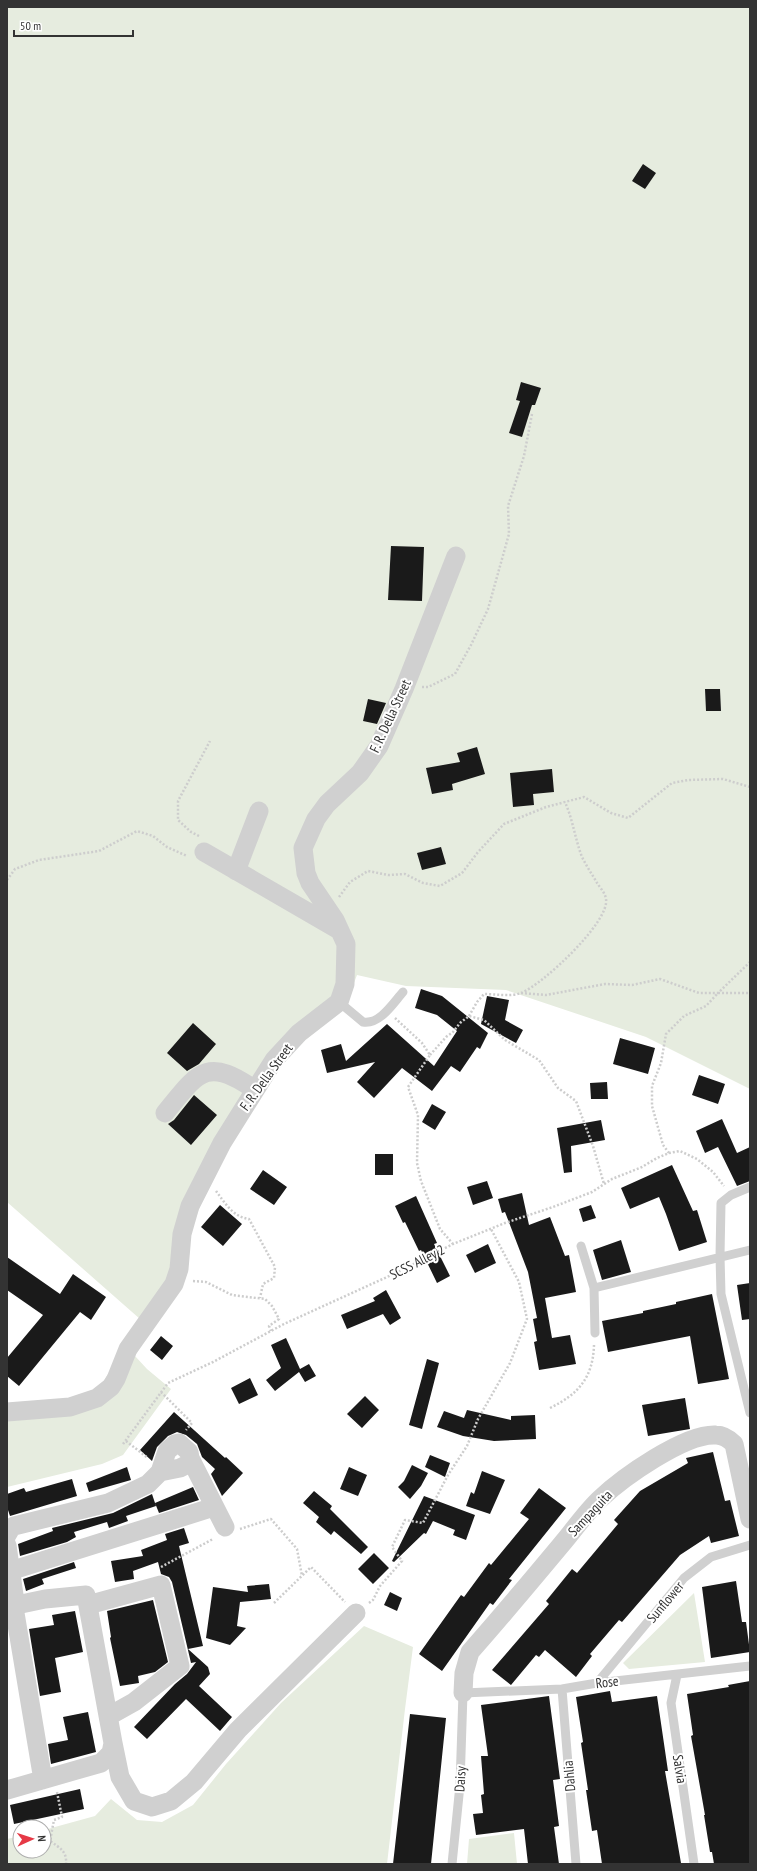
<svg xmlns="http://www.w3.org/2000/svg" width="757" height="1871" font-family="'PT Sans Narrow',sans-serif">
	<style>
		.green { fill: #e6ecdf }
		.building { fill: #1a1a1a }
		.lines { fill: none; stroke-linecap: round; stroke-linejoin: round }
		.path { stroke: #cdcdcd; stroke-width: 2.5; stroke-dasharray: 2 2; stroke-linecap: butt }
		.service { stroke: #d0d0d0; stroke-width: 9 }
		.minor { stroke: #d0d0d0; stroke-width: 19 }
		.labels { text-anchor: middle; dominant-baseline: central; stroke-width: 4; stroke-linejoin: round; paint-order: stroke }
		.street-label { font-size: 14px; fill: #333; stroke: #fff }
	</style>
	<rect width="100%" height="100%" fill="#fff"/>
	<path class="green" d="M 7,7 L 750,7 L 750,1089 L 646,1037 L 506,990 L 406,986 L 357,975 L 344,1009 L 295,1048 L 276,1066 L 206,1189 L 165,1305 L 135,1356 L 147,1369 L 171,1389 L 123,1455 L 102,1464 L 7,1487 L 7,1406 L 69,1402 L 101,1386 L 140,1319 L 7,1202 Z
		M 694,1593 L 705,1662 L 629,1669 L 623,1663 Z
		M 364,1626 L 413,1647 L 405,1709 L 387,1864 L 7,1864 L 7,1839 L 20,1836 L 20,1851 L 44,1851 L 44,1830 L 95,1816 L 111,1799 L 137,1820 L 162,1822 L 193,1805 L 226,1764 L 281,1703 Z
		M 514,1833 L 517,1864 L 467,1864 L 469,1839 Z"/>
	<path class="building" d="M 643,164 L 656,173 L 645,189 L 632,181 Z
		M 521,382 L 541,388 L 535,405 L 532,405 L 522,437 L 509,433 L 520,401 L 516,400 Z
		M 391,546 L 424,547 L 422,601 L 388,600 Z
		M 705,689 L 720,689 L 721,711 L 706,711 Z
		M 368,699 L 386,703 L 377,724 L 363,721 Z
		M 477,747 L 485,774 L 452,784 L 453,790 L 432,794 L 426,768 L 460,762 L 457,753 Z
		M 552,769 L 554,792 L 533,794 L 534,805 L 513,807 L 510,773 Z
		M 441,847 L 446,864 L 422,870 L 417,853 Z
		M 421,989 L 442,996 L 488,1033 L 480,1049 L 477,1047 L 460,1072 L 451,1066 L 432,1091 L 402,1068 L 374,1098 L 357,1082 L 375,1062 L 327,1073 L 321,1050 L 341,1044 L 346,1061 L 387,1024 L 434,1066 L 457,1031 L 437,1015 L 415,1008 Z
		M 487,996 L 509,1000 L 505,1020 L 523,1030 L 516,1043 L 481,1024 Z
		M 193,1023 L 216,1044 L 199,1064 L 187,1071 L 167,1053 Z
		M 620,1038 L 655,1048 L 648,1074 L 613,1064 Z
		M 699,1075 L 725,1084 L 718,1104 L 692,1095 Z
		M 607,1082 L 608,1099 L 591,1099 L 590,1083 Z
		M 194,1095 L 217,1115 L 191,1145 L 168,1124 L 174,1120 Z
		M 432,1104 L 446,1112 L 435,1130 L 422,1122 Z
		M 722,1119 L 737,1153 L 750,1147 L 750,1181 L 737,1186 L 718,1147 L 705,1153 L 696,1131 Z
		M 601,1120 L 605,1140 L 571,1146 L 572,1172 L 564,1173 L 557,1128 Z
		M 375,1154 L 393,1154 L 393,1175 L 375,1175 Z
		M 672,1165 L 693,1211 L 697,1210 L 707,1242 L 679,1251 L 666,1214 L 659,1197 L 630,1209 L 621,1188 Z
		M 263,1170 L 287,1187 L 274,1205 L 250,1189 Z
		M 487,1181 L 493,1198 L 473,1205 L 467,1187 Z
		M 522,1193 L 529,1225 L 550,1217 L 565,1256 L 569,1255 L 576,1292 L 545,1298 L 552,1338 L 570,1335 L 576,1364 L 539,1370 L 534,1342 L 537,1341 L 533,1319 L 537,1318 L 528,1272 L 505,1212 L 502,1213 L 498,1199 Z
		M 416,1196 L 437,1243 L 434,1244 L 450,1276 L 437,1283 L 421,1250 L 419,1251 L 405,1222 L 403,1223 L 395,1206 Z
		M 220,1205 L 242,1224 L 223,1246 L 201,1227 Z
		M 591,1205 L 596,1218 L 583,1222 L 579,1209 Z
		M 621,1240 L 631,1272 L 602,1280 L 593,1250 Z
		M 488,1244 L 496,1263 L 475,1273 L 466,1255 Z
		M 7,1257 L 60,1294 L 73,1274 L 106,1297 L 91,1320 L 80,1312 L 19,1386 L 7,1376 L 7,1358 L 43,1315 L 7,1290 Z
		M 750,1283 L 750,1319 L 742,1320 L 737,1285 Z
		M 386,1290 L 401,1318 L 390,1325 L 383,1314 L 347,1329 L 341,1315 L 375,1301 L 373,1298 Z
		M 712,1294 L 729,1379 L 698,1384 L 690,1336 L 608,1352 L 602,1321 L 643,1313 L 643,1311 L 676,1304 L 676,1302 Z
		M 161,1336 L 173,1346 L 162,1360 L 150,1350 Z
		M 286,1338 L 300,1369 L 309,1364 L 316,1376 L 305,1382 L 299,1372 L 275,1391 L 266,1380 L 281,1368 L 271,1345 Z
		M 427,1359 L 439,1363 L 422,1429 L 409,1425 Z
		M 250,1378 L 258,1395 L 239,1404 L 231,1388 Z
		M 365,1396 L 379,1410 L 362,1428 L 347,1414 Z
		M 685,1398 L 690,1429 L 648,1436 L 642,1405 Z
		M 467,1410 L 511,1420 L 511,1416 L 535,1415 L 536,1439 L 494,1441 L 463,1436 L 437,1427 L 444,1411 L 464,1418 Z
		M 174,1412 L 225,1458 L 226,1457 L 243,1473 L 222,1496 L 211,1474 L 215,1469 L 202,1457 L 197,1444 L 186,1435 L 177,1432 L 168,1436 L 157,1447 L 152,1461 L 140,1450 Z
		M 713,1452 L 725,1501 L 730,1500 L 739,1536 L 711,1543 L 709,1536 L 680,1555 L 622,1622 L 619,1620 L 590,1654 L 592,1656 L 576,1677 L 545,1650 L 539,1657 L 536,1655 L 511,1685 L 492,1670 L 549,1604 L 546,1601 L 572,1569 L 577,1573 L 618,1524 L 614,1520 L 640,1491 L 688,1463 L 686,1458 Z
		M 430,1455 L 450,1463 L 445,1477 L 425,1467 Z
		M 412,1465 L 428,1473 L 421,1486 L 410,1499 L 398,1487 L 404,1481 Z
		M 127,1467 L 131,1480 L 89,1492 L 86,1483 Z
		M 349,1467 L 367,1475 L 358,1496 L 340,1489 Z
		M 482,1471 L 505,1480 L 490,1514 L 466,1506 L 471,1492 L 474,1494 Z
		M 72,1479 L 77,1496 L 10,1516 L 7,1507 L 7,1494 L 24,1488 L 26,1492 Z
		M 193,1487 L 199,1500 L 159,1513 L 155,1503 Z
		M 539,1488 L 566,1508 L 509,1579 L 512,1580 L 493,1605 L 490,1603 L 442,1671 L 419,1654 L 461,1595 L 464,1597 L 489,1563 L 491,1565 L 529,1519 L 520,1513 Z
		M 314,1491 L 332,1506 L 330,1509 L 368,1547 L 361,1554 L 334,1531 L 331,1535 L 316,1522 L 319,1517 L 303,1503 Z
		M 152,1494 L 156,1506 L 126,1516 L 128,1521 L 109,1528 L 107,1522 L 74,1532 L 76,1537 L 67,1542 L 20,1556 L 18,1544 L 53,1531 L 52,1528 L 113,1513 Z
		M 424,1496 L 475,1515 L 466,1540 L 453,1535 L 455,1530 L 433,1521 L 426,1534 L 424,1533 L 394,1562 L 392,1561 Z
		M 184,1528 L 189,1543 L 179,1546 L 203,1646 L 188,1649 L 208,1667 L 210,1674 L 199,1686 L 232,1717 L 220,1731 L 186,1699 L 147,1739 L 134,1727 L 175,1684 L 187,1674 L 196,1662 L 191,1663 L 172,1582 L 169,1577 L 161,1574 L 158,1562 L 133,1571 L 134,1579 L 115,1582 L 111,1561 L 143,1556 L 141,1550 L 167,1540 L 165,1534 Z
		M 374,1553 L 389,1568 L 373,1584 L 358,1569 Z
		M 74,1562 L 76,1568 L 42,1579 L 44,1584 L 26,1591 L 23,1579 Z
		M 736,1581 L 742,1622 L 746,1622 L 750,1652 L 711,1658 L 702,1587 Z
		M 269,1584 L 271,1599 L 240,1602 L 237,1626 L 246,1628 L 230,1645 L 206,1638 L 213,1587 L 248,1592 L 247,1586 Z
		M 390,1592 L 402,1598 L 397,1611 L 384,1605 Z
		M 153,1600 L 168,1662 L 155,1672 L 138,1676 L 139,1683 L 120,1686 L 110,1638 L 111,1637 L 107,1611 Z
		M 75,1611 L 83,1652 L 55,1658 L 61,1692 L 40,1696 L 29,1629 L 54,1625 L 52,1615 Z
		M 750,1681 L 750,1864 L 714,1864 L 712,1852 L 710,1852 L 704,1815 L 705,1815 L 691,1736 L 693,1735 L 687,1694 L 729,1687 L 728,1685 Z
		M 610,1691 L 612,1702 L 657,1696 L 668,1771 L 665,1771 L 681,1863 L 602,1864 L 597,1830 L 592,1831 L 586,1790 L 588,1790 L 581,1743 L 583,1742 L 576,1697 Z
		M 549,1696 L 560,1779 L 553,1780 L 559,1826 L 554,1827 L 559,1864 L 528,1864 L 524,1829 L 476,1835 L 473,1814 L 483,1813 L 481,1795 L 484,1794 L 481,1756 L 488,1756 L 481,1705 Z
		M 88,1712 L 96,1752 L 51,1764 L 48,1744 L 68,1740 L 63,1717 Z
		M 410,1714 L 446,1718 L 431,1864 L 393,1864 Z
		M 80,1789 L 84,1809 L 14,1824 L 10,1805 Z"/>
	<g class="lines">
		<path class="path" d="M 422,687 L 428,687 L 455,674 L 471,645 L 488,609 L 509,534 L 508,506 L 524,456 L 532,414
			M 199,836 L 191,832 L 178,820 L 178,801 L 210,741
			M 7,880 L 15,869 L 39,860 L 99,851 L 137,831 L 153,836 L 167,847 L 187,856
			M 339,897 L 350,882 L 368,871 L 388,875 L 405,874 L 423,883 L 440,886 L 462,873 L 478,852 L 504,824 L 546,807 L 584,797 L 611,813 L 628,818 L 672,783 L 688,780 L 723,779 L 750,787
			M 521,993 L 546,995 L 605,984 L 632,985 L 660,979 L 699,993 L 718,993 L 750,962
			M 469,1016 L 477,1002 L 484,994 C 495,994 511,997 521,993 C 542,985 610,922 606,899 C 605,892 599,887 596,881 C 591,873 586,865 582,857 C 575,839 573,820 565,802
			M 395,1018 L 422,1043 L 430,1055 L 408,1087 L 418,1115 L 417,1163 L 421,1181 L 440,1229 L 453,1244
			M 430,1055 L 446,1037 L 453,1032 L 460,1023 L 469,1016 L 484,1020 L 505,1040 L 539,1060 L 558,1088 L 576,1101 L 593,1146 L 604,1184
			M 669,1153 L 663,1145 L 652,1106 L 652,1086 L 661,1063 L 666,1034 L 684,1016 L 706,1006 L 718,993 L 750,993
			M 216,1191 C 225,1203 233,1217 249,1219 L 275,1267 L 274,1278 L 263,1284 L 260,1298
			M 193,1281 L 206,1282 L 232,1295 L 265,1299 L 272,1306 L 279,1319 L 269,1326 L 271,1331
			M 161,1392 L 192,1423 L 186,1430
			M 550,1408 C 579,1394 593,1377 594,1345
			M 126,1441 L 148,1458
			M 123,1444 L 168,1383 L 213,1362 L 284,1324 L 398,1272 L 453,1244 L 505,1223 L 553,1207 L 592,1192 L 612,1179 L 642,1167 L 657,1158 L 669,1153 L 680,1151 L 697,1159 L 713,1172 L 724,1186
			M 240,1529 L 271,1519 L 297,1549 L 302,1576
			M 161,1567 L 213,1539
			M 274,1603 L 311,1567 L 345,1602
			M 369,1603 L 373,1600 L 380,1586 L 402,1561 L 392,1547 L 405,1520 L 423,1523 L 448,1475 L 467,1446 L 478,1419 L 510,1363 L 527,1319 L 519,1282 L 491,1229
			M 57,1792 L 62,1817 L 54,1820 L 50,1841 C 60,1848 67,1851 66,1864"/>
		<path class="service" d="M 339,1002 L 363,1022 C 380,1025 394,1002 403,992
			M 750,1187 L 731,1195 L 721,1203 L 720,1256 L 721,1294 L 750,1413
			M 581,1246 L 594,1288 L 595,1333
			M 594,1288 L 750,1250
			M 677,1675 L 671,1703 L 694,1864
			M 597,1683 L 684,1578 L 711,1557 L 750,1545
			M 562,1689 L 576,1864
			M 452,1864 L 460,1785 L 463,1693 L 562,1689 L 597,1683 L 750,1666"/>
		<path class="minor" d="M 204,852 L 339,930
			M 236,871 L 259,811
			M 165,1113 C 197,1074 206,1055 255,1090
			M 7,1412 L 70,1407 L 97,1398 L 111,1387 L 116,1379 L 128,1349 L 174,1284 L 179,1269 L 182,1234 L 190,1206 L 222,1143 L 274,1060 L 299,1033 L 339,1002 L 345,984 L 346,944 L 335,920 L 310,883 L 306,873 L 303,848 L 316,819 L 327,804 L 360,773 L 379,746 L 404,689 L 456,556
			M 190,1458 L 225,1527
			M 7,1535 L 11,1528 L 14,1526 L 108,1503 L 148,1484 L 160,1472 L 167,1451 L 175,1444 L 179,1443 L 189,1452 L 190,1458 L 188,1464 L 180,1468 L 160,1472
			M 7,1545 L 14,1595 L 7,1597
			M 10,1571 L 214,1507
			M 88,1605 L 161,1585 L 180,1666 L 134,1702 L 109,1716
			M 7,1607 L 45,1599 L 86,1595 L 113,1743 L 111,1753 L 101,1763 L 7,1790
			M 14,1607 L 43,1780
			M 463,1693 L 464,1673 L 470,1652 C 501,1617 531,1581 561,1545 C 574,1530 586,1512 600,1499 C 622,1478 685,1433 716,1435 C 724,1435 729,1439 734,1444 L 750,1519
			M 113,1743 L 120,1777 L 134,1801 L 152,1807 L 171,1801 L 194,1782 L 238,1730 L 356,1613"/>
	</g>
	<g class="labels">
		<g class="street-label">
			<text transform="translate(390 716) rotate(-65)">F. R. Della Street</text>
			<text transform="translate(266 1077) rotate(-54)">F. R. Della Street</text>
			<text transform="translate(417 1262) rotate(-27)">SCSS Alley 2</text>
			<text transform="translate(590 1513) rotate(-47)">Sampaguita</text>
			<text transform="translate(665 1602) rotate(-50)">Sunflower</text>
			<text transform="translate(607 1682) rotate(-7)">Rose</text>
			<text transform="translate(680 1769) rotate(81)">Salvia</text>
			<text transform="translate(569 1776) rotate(-95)">Dahlia</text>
			<text transform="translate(460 1779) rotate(-87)">Daisy</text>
		</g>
	</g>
	<rect width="757" height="1871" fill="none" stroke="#333333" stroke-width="16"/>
	<g transform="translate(32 1839) rotate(87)"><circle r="19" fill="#ffffff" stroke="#adadad"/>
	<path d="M0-3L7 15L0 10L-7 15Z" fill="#e63946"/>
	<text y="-6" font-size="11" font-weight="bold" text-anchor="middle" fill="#333333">N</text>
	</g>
	<path d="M14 30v6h119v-6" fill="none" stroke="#333333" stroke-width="2"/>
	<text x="20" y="30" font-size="12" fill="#333333" stroke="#ffffff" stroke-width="3" paint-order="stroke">50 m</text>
</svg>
